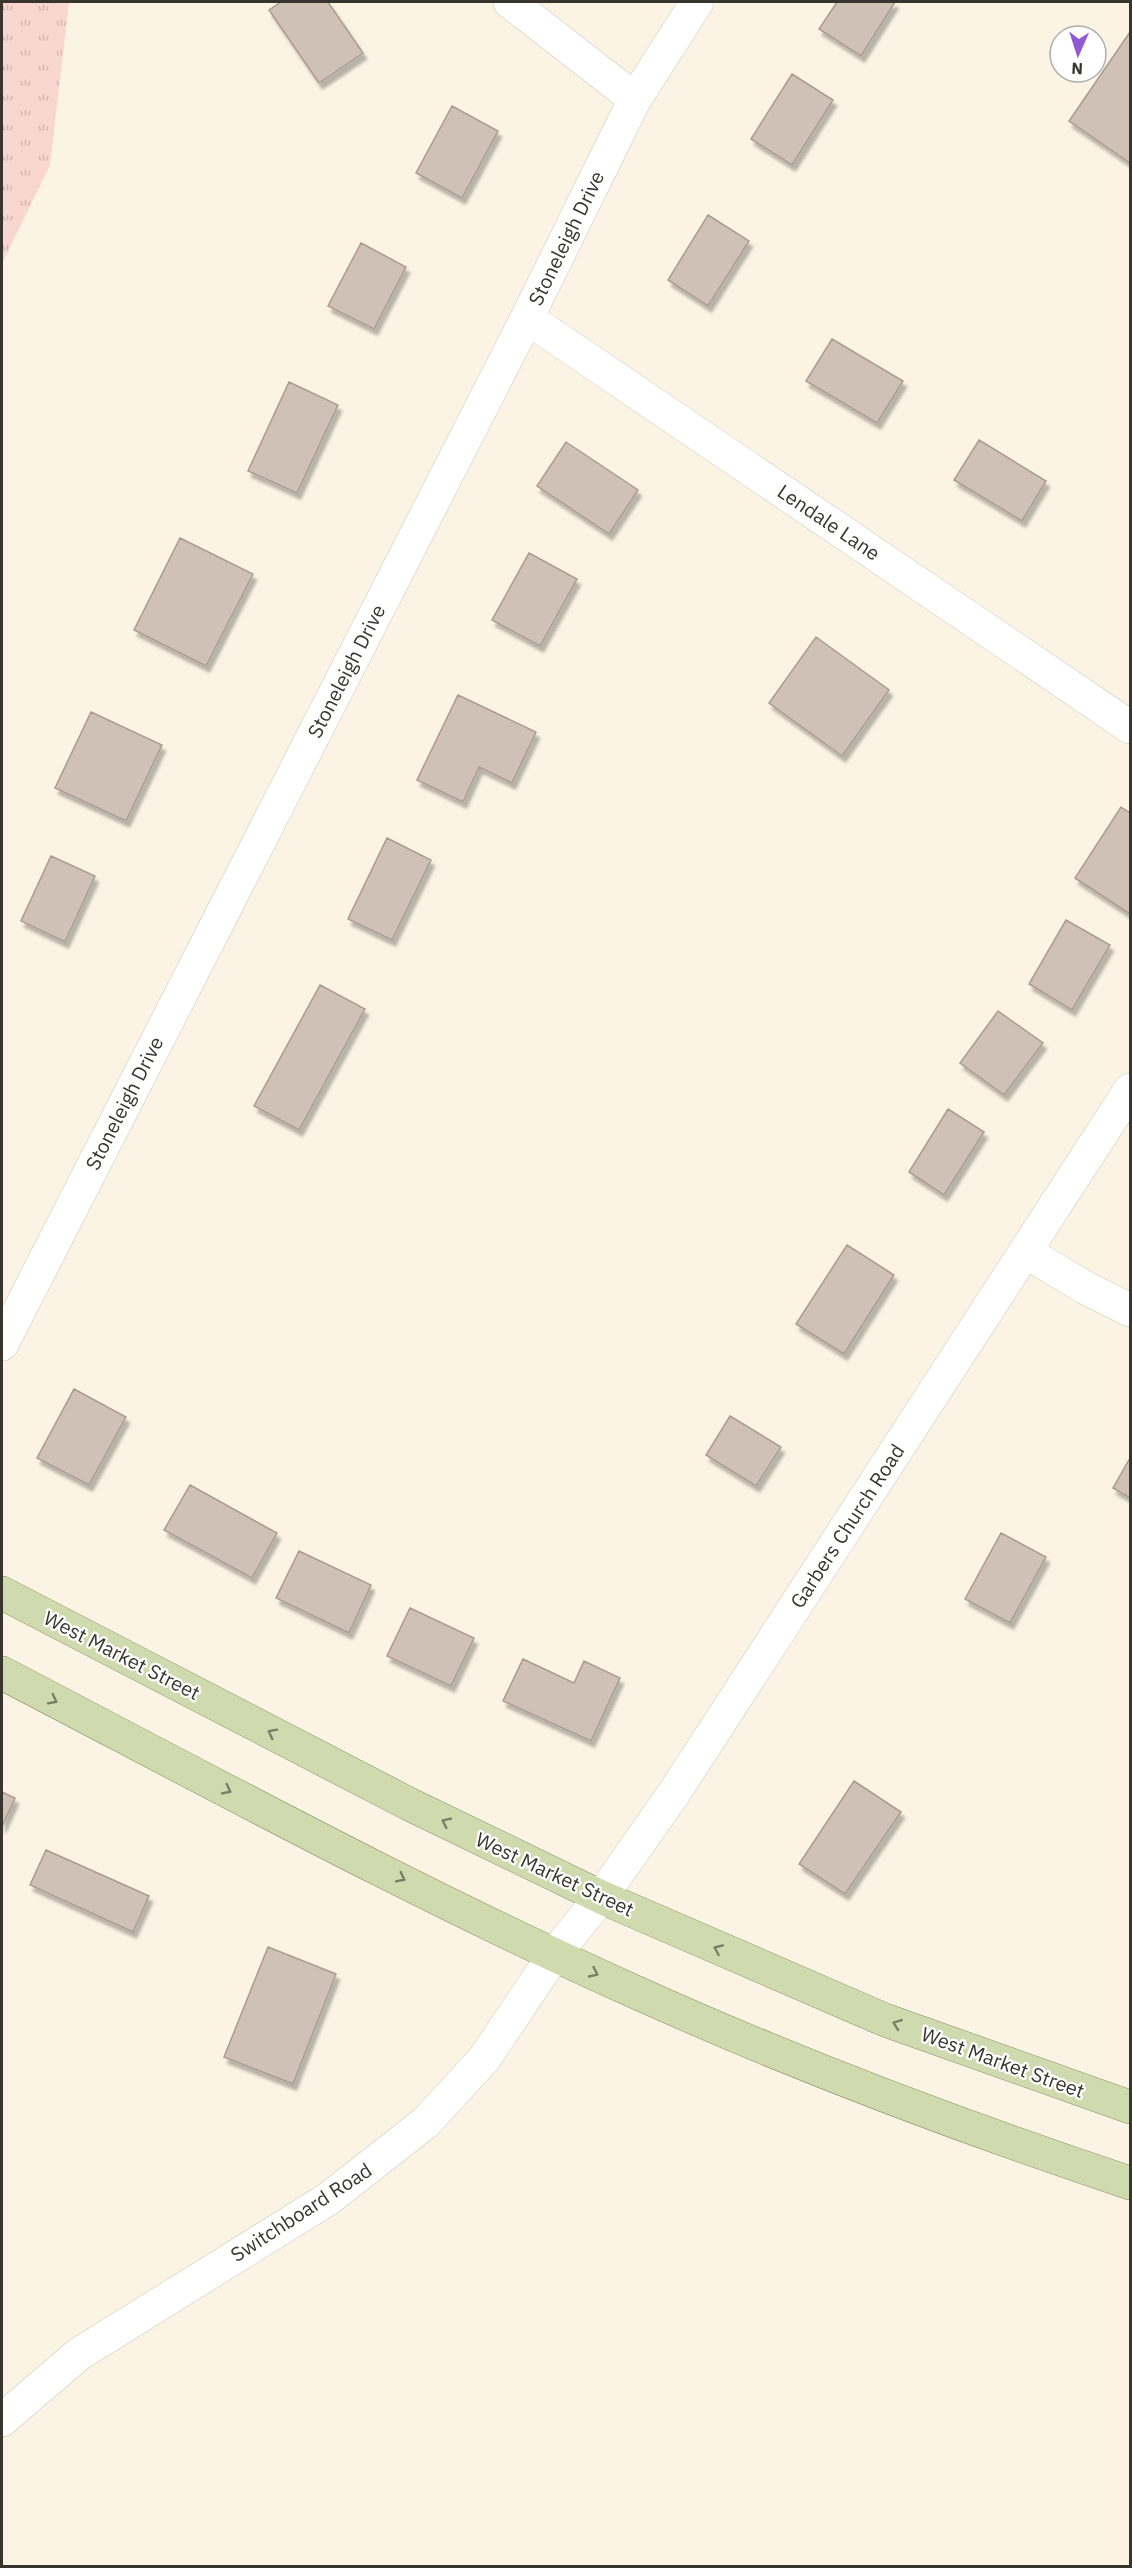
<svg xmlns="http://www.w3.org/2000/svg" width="1132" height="2568" font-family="'IBM Plex Sans',sans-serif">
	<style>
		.grass { fill: url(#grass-tufts) }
		.building { fill: #cfc1b6; stroke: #aa9c91; stroke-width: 1.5; filter: url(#shadow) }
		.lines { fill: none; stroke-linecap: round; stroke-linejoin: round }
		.minor-casing { stroke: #cec8b8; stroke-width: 34 }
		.tertiary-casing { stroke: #cec8b8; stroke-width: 34 }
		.primary-casing { stroke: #86915f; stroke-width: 34 }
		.minor { stroke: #fff; stroke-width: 33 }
		.tertiary { stroke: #fff; stroke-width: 33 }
		.primary { stroke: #d0daaf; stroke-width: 33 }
		.oneway { stroke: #7c7f68 }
		.labels { text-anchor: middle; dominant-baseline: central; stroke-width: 4.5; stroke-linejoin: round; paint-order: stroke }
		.street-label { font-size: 20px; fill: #37352e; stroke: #fff }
	</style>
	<defs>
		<pattern id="grass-tufts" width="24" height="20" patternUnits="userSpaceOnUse" patternTransform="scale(1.5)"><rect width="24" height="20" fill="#f9d6cf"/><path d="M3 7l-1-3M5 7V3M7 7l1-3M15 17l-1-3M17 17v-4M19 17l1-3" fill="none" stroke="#d6b8b2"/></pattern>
		<filter id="shadow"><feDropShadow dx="3.5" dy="6" stdDeviation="1.5" flood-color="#0004"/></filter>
	</defs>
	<rect width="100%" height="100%" fill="#fbf4e4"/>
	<path class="grass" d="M 2,2 L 69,2 L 50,165 L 2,264 Z"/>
	<path class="building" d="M 281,2 L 328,2 L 363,53 L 319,83 L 269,10 Z
		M 837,2 L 895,2 L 861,56 L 819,29 Z
		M 1130,32 L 1130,163 L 1069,121 Z
		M 792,74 L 833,100 L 792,165 L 751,139 Z
		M 452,106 L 498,131 L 462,198 L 416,173 Z
		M 708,215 L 749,241 L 708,306 L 668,280 Z
		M 361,243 L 406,267 L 374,329 L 328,306 Z
		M 832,339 L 903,381 L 877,423 L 806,381 Z
		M 289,382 L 338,405 L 297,493 L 248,471 Z
		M 979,440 L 1046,481 L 1022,521 L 954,480 Z
		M 566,442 L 638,490 L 609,534 L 537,486 Z
		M 180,538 L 253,574 L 206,666 L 134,630 Z
		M 529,553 L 577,579 L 540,646 L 492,620 Z
		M 816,637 L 889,690 L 842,756 L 769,703 Z
		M 458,695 L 536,732 L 512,783 L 479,767 L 463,802 L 417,780 Z
		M 91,712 L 162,745 L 126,821 L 55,788 Z
		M 1121,807 L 1130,813 L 1130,914 L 1075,878 Z
		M 387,838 L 431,860 L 392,940 L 348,919 Z
		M 51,856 L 95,876 L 65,942 L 21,921 Z
		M 1066,920 L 1110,945 L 1072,1010 L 1029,984 Z
		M 320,985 L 365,1009 L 299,1130 L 254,1106 Z
		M 998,1011 L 1043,1043 L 1004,1095 L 960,1063 Z
		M 948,1109 L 984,1132 L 944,1195 L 909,1172 Z
		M 847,1245 L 894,1275 L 844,1354 L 796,1324 Z
		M 74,1389 L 126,1417 L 89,1485 L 37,1458 Z
		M 730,1416 L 781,1447 L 756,1486 L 706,1455 Z
		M 1130,1458 L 1130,1498 L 1113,1488 Z
		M 190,1485 L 277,1533 L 252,1578 L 164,1530 Z
		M 1001,1533 L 1046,1557 L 1010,1623 L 965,1599 Z
		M 299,1551 L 371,1585 L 349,1633 L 276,1598 Z
		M 410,1608 L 474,1638 L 451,1686 L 387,1656 Z
		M 523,1659 L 574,1683 L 584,1661 L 620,1678 L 591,1741 L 503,1701 Z
		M 854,1781 L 901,1812 L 845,1894 L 799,1864 Z
		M 2,1792 L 15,1798 L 2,1827 Z
		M 46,1850 L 149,1896 L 133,1932 L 30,1885 Z
		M 268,1947 L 336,1974 L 293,2084 L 224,2057 Z"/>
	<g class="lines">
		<g class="minor-casing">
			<path id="minor" d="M 510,2 L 635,99
				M 527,318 L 1130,727
				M 1026,1252 L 1086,1288 L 1130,1310
				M 2,1344 L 527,318 L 635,99 L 697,2"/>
		</g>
		<g class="tertiary-casing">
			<path id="tertiary" d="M 2,2420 L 79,2354 L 328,2199 L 425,2123 L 484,2059 L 554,1955 L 601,1897 L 674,1793 L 1130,1090"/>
		</g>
		<g class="primary-casing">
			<path id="primary" d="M 2,1593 L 409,1804 L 601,1897 L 885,2020 L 1130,2107
				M 2,1673 C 213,1783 424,1898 642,1995 C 802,2067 965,2128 1130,2183"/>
		</g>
		<use href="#minor" class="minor"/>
		<use href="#tertiary" class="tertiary"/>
		<use href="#primary" class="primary"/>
	</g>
	<defs><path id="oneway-chevron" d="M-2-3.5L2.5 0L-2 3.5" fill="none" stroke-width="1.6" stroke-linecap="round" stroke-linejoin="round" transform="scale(1.5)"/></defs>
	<g class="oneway">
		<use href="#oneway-chevron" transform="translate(53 1700) rotate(27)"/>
		<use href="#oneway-chevron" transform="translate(272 1733) rotate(-153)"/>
		<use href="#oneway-chevron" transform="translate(227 1790) rotate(27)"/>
		<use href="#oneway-chevron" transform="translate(446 1822) rotate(-154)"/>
		<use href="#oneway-chevron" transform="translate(401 1878) rotate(27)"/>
		<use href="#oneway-chevron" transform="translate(718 1949) rotate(-156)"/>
		<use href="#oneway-chevron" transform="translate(594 1973) rotate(25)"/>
		<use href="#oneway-chevron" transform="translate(897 2024) rotate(-160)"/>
	</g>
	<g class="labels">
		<g class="street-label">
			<text transform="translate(566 238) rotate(-64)">Stoneleigh Drive</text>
			<text transform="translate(829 522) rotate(34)">Lendale Lane</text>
			<text transform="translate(346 671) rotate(-63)">Stoneleigh Drive</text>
			<text transform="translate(124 1103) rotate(-63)">Stoneleigh Drive</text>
			<text transform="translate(847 1526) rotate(-57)">Garbers Church Road</text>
			<text transform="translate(122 1655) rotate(27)">West Market Street</text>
			<text transform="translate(555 1874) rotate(25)">West Market Street</text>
			<text transform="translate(1003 2062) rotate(20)">West Market Street</text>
			<text transform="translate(301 2212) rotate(-33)">Switchboard Road</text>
		</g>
	</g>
	<rect width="1132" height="2568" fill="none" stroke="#37352e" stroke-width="6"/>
	<g transform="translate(1078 54) rotate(183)"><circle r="28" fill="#ffffff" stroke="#afaeab" stroke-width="1.5"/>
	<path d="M0-4.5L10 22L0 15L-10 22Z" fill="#925ad2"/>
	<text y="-9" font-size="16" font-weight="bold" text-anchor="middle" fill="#37352e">N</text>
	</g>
</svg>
